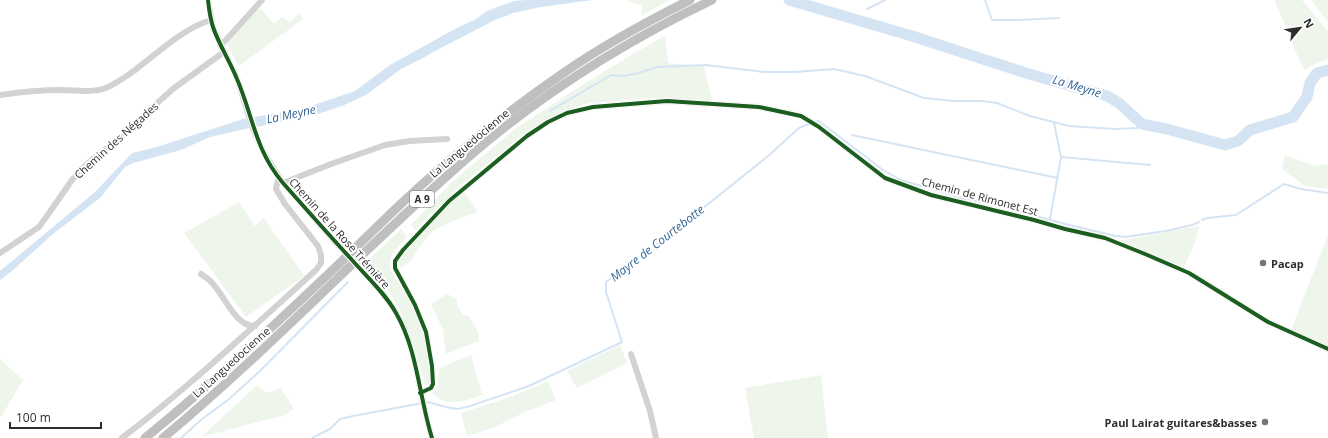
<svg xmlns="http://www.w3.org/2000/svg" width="1328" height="438" font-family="'Open Sans',sans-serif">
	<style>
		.green { fill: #eef5ea }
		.water { fill: #d5e4f3 }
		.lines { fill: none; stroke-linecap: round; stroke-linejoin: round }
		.stream { stroke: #d5e4f3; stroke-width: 2 }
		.river { stroke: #d5e4f3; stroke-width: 11 }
		.minor { stroke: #d2d2d2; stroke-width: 6 }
		.highway { stroke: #bfbfbf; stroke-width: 9 }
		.minor-bridge { stroke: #d2d2d2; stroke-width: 6 }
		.cycleway-casing { stroke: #fff; stroke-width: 6 }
		.cycleway { stroke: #1b5e20; stroke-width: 4 }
		.poi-dot { fill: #767676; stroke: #fff; stroke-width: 1.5 }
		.labels { text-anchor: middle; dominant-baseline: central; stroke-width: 4; stroke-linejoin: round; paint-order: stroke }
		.shield { fill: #fff; stroke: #6c6c6c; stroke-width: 1 }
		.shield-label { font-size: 10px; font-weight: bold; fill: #2d2d2d }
		.street-label { font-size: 11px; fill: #2d2d2d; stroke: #fff }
		.poi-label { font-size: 11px; font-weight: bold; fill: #2d2d2d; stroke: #fff; text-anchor: start }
		.water-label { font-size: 12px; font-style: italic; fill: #346796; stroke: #fff }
	</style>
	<rect width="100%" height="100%" fill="#fff"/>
	<path class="green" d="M 628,0 L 669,0 L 641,16 L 642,5 L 629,2 Z
		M 1276,0 L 1302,0 L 1328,31 L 1328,59 L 1313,65 L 1305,70 L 1300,62 L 1275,1 Z
		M 1311,0 L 1328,0 L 1328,22 Z
		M 260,8 L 274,24 L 282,17 L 290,23 L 299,13 L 303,19 L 239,66 L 227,45 L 229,41 L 257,9 Z
		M 665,36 L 668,63 L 704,66 L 712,100 L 651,98 L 589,103 L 560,112 L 526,132 L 459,187 L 415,230 L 411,225 L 452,182 L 515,129 L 568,94 L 631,55 Z
		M 1285,155 L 1315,166 L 1328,164 L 1328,189 L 1305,186 L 1282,169 Z
		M 464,191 L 478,212 L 458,219 L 436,229 L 431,233 L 418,249 L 412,260 L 399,269 L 400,258 L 404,251 L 445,208 Z
		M 239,202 L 255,226 L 264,218 L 304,276 L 246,317 L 184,233 Z
		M 1199,226 L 1196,240 L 1184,267 L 1118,241 Z
		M 401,229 L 407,237 L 393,253 L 390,260 L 390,269 L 408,299 L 417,317 L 423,335 L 428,355 L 430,376 L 430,384 L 425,385 L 413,343 L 399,308 L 388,290 L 364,264 Z
		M 1328,235 L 1328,346 L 1291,330 Z
		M 447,294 L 457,299 L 457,304 L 462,315 L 469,316 L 479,334 L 479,341 L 446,354 L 443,330 L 431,304 Z
		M 620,345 L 627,363 L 577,388 L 567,371 Z
		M 471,355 L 482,395 L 464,401 L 446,402 L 432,394 L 438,385 L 438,376 L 440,368 Z
		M 0,359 L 23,380 L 1,417 L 0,416 Z
		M 821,375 L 828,438 L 754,438 L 745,388 Z
		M 548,381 L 556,400 L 525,412 L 493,428 L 467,436 L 461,413 L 513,396 Z
		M 257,385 L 267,393 L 281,388 L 294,409 L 285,415 L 201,437 Z"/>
	<path class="water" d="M 526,0 L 592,0 L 541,7 L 513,13 L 495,20 L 435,51 L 423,58 L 401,69 L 366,95 L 342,106 L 318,114 L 257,127 L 254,117 L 302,109 L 355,91 L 390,65 L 453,30 L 476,19 L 487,11 L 514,1 Z
		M 246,118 L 249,128 L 210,137 L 181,150 L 133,163 L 125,167 L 101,197 L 53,234 L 12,271 L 0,280 L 0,271 L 95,192 L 132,153 L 157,147 Z"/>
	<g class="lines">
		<path class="stream" d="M 985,0 L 992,20 L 1017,20 L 1059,18
			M 867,9 L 885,0
			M 550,111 L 611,75 L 623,76 L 635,74 L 657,67 L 706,65 L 764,72 L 795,72 L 834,69 L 865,76 L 924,98 L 954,101 L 982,101 L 997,103 L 1030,116 L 1069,126 L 1115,129 L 1137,128 L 1142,124
			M 816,122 L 819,121 L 883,170 L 901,180 L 962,198 L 992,204 L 1069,225 L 1116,236 L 1125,237 L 1166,231 L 1192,225 L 1199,222
			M 852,135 L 1058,178
			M 1061,157 L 1150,165
			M 1050,219 L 1061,157 L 1054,123
			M 1202,220 L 1207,218 L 1236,215 L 1284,184 L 1301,189 L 1328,193
			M 181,438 L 202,419 L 229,399 L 260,371 L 348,282
			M 312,438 L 330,429 L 340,419 L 353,416 L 428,402 L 446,407 L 457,409 L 467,407 L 529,386 L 622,342 L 606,292 L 606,282 L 682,225 L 767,157 L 799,128 L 809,124"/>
		<path class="river" d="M 789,0 L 912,36 L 1029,74 L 1107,96 L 1119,103 L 1142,124 L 1167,129 L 1225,145 L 1238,141 L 1250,130 L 1293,117 L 1307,97 L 1310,83 L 1317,73 L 1328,70"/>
		<path class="minor" d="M 208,0 L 213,28 L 237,78 L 253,129 L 264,153 L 283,183 L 335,242
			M 220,45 L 226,40 L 262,0
			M 0,95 C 20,92 40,90 61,90 C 75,90 90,93 103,89 C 115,85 125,77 135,70 C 159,52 182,29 211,20
			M 283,183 L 331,164 L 385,145 L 410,141 L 447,139
			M 0,253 L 39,227 L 47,216 L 72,180 L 88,163 L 99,154 L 112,145 L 135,126 L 155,105 L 174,88 L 224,52
			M 201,274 C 205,277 210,280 213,284 C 225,297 236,327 255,326
			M 371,280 C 380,291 390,301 397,314 C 418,352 419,397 432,438
			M 631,354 L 650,411 L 656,438
			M 420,393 L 431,388 L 433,384 L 432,366 L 426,332 L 415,305 L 395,268 L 395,261 L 403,250 L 449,201 L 527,136 L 548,122 L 567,113 L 593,107 L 667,101 L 759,107 L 801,116 L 819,127 L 885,178 L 931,195 L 1034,220 L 1065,229 L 1105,238 L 1145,254 L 1189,273 L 1268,322 L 1328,349
			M 122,438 C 190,386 253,327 316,270 L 321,263 L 321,255 L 318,246 L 285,204 L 276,189 L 277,184 L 279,178"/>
		<path class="highway" d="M 145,438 C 214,382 278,322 342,261 C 381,223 419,185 461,151 C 493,124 527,98 562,74 C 602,46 646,22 690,0
			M 163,438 C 269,350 362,250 466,159 C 540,95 624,42 712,0"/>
		<path class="minor-bridge" d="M 335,242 L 371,280"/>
		<g class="cycleway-casing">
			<path id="cycleway" d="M 208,0 C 209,9 210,18 213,27 C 219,45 230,61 237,79 C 253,116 255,150 283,183 C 306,209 329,235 352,260 C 367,277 385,293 396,313 C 418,351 419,397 432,438
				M 420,393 L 431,388 L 433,384 L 432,366 L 426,332 L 415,305 L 395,268 L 395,261 L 403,250 L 449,201 L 527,136 L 548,122 L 567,113 L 593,107 L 667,101 L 759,107 L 801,116 L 819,127 L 885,178 L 931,195 L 1034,220 L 1065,229 L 1105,238 L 1145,254 L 1189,273 L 1268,322 L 1328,349"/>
		</g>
		<use href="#cycleway" class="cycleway"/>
	</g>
	<g class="poi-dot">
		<circle cx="1263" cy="263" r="4"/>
		<circle cx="1265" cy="422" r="4"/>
	</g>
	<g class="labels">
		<rect class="shield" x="410" y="191" width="24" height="16" rx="3"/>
		<g class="shield-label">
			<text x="422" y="199">A 9</text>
		</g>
		<g class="street-label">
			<text transform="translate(116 140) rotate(-42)">Chemin des Négades</text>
			<text transform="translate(469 143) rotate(-40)">La Languedocienne</text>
			<text transform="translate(980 196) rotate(15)">Chemin de Rimonet Est</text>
			<text transform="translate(340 233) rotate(48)">Chemin de la Rose Trémière</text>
			<text transform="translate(231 362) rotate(-42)">La Languedocienne</text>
		</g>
		<g class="poi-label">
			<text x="1271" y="263">Pacap</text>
			<text x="1257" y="422" text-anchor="end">Paul Lairat guitares&amp;basses</text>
		</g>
		<g class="water-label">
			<text transform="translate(1077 86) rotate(17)">La Meyne</text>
			<text transform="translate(291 114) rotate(-12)">La Meyne</text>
			<text transform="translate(657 243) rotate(-38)">Mayre de Courtebotte</text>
		</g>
	</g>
	<g transform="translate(1300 28) rotate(61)" stroke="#ffffff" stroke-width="3" paint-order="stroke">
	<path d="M0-3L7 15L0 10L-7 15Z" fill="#2d2d2d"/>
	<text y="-6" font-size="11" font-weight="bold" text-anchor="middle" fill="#2d2d2d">N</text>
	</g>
	<path d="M10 422v6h91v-6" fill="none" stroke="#2d2d2d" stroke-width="2"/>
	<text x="16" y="422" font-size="12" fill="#2d2d2d" stroke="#ffffff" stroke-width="3" paint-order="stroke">100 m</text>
</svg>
